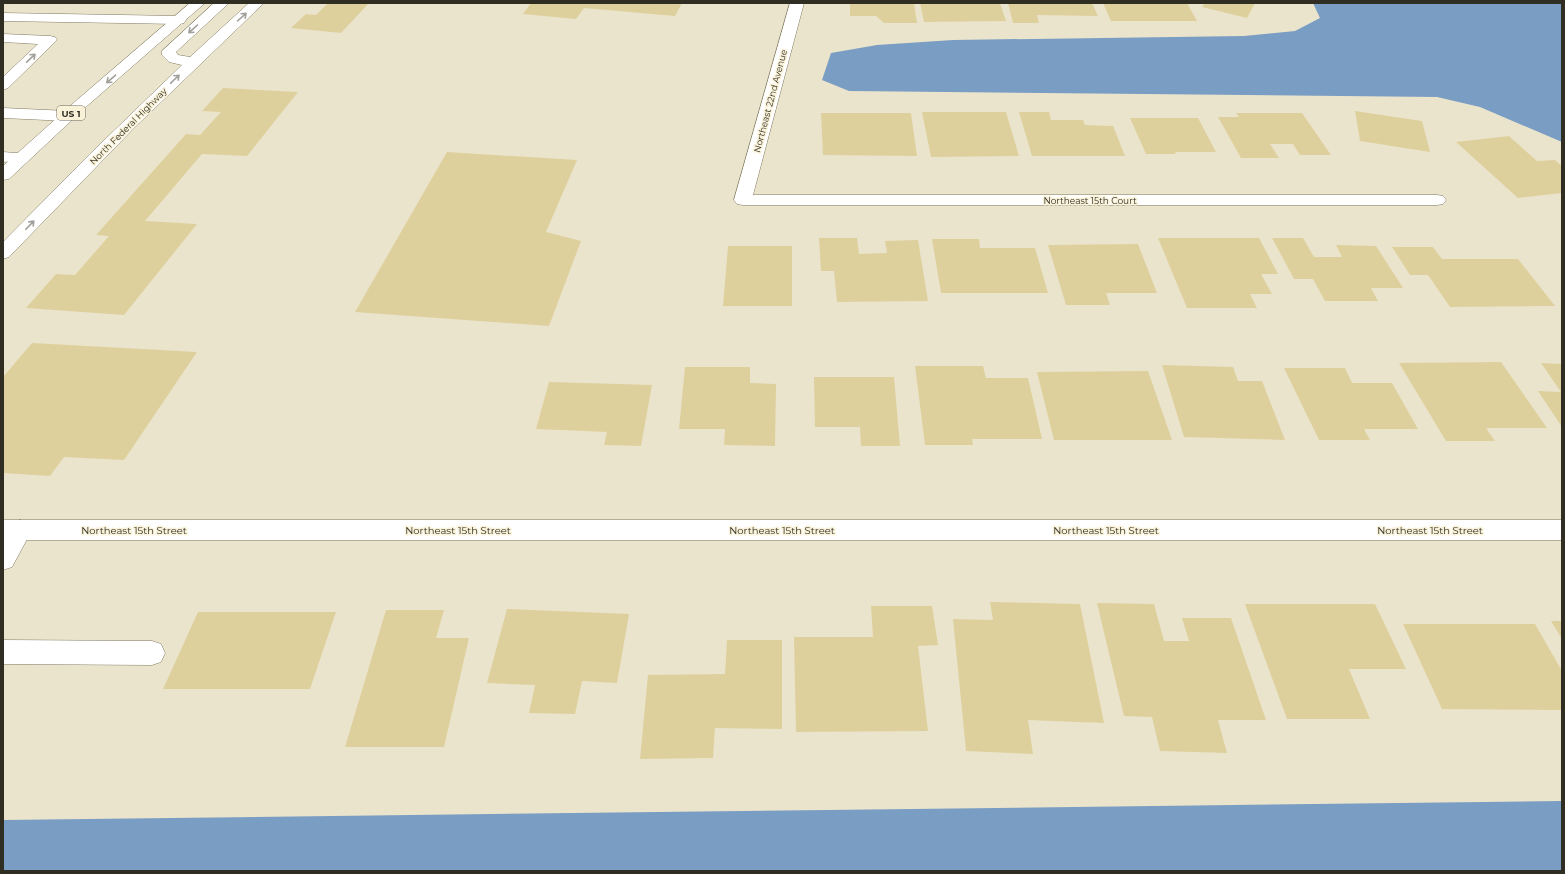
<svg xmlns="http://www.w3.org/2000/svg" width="1565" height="874" font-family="Montserrat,sans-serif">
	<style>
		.water { fill: #7a9dc3 }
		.building { fill: #ded09d }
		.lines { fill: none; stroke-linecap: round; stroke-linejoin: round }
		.service-casing { stroke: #817a64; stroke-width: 1 }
		.minor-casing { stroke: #817a64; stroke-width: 1 }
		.primary-casing { stroke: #817a64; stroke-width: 1 }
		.service { fill: #fff; fill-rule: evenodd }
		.minor { fill: #fff; fill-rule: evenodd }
		.primary { fill: #fff; fill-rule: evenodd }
		.oneway { stroke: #a2a09c }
		.labels { text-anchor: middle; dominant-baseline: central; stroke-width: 3; stroke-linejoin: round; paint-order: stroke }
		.far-street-label { font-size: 9px; fill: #302d23; stroke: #f9f2d9 }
		.shield { fill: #f9f2d9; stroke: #6c685a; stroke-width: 1 }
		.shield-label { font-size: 9px; font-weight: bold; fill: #302d23 }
		.street-label { font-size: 10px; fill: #302d23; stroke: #f9f2d9 }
	</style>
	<rect width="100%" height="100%" fill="#ebe4cc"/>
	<path class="water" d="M 1313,3 L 1562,3 L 1562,142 L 1480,107 L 1437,97 L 849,91 L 822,80 L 831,53 L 877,45 L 953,40 L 1244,36 L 1295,31 L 1320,18 Z
		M 1562,801 L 1562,871 L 3,871 L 3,820 Z"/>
	<path class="building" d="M 328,3 L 369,3 L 341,33 L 291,28 L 306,14 L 316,15 Z
		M 531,3 L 682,3 L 675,16 L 584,8 L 576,19 L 523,14 Z
		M 850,3 L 914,3 L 917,23 L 884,23 L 876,16 L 850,16 Z
		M 920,3 L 1000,3 L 1006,21 L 924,22 Z
		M 1008,3 L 1092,3 L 1098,16 L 1037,15 L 1039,23 L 1013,23 Z
		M 1103,3 L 1187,3 L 1197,21 L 1111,21 Z
		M 1205,3 L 1255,3 L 1247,18 L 1202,7 Z
		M 223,88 L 298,92 L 247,156 L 202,154 L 145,221 L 197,224 L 124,315 L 26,308 L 56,274 L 75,275 L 109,236 L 96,235 L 186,134 L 200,135 L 221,112 L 202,111 Z
		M 1355,111 L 1422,121 L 1430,152 L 1360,141 Z
		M 922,112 L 1006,112 L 1019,156 L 931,157 Z
		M 1019,112 L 1049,112 L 1051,120 L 1083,120 L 1085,125 L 1113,126 L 1125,156 L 1032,156 Z
		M 821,113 L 911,113 L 917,156 L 823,155 Z
		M 1236,113 L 1302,113 L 1331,155 L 1300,155 L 1293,144 L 1270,144 L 1279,158 L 1241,158 L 1218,117 L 1239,117 Z
		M 1130,118 L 1198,118 L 1216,152 L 1175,152 L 1176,154 L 1146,154 Z
		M 1509,136 L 1537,161 L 1555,160 L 1562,166 L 1562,193 L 1518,198 L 1456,142 Z
		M 447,152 L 577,160 L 546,232 L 581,241 L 549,326 L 355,312 Z
		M 819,238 L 857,238 L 859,254 L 887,253 L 885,241 L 918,240 L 928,301 L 837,302 L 834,271 L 821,271 Z
		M 1158,238 L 1259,238 L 1278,274 L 1261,274 L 1272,294 L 1250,294 L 1257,308 L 1187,308 Z
		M 1272,238 L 1303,238 L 1314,257 L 1342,257 L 1336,245 L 1376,246 L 1403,288 L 1371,288 L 1378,301 L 1325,301 L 1313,279 L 1294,279 Z
		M 932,239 L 979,239 L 980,248 L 1035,248 L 1048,293 L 941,293 Z
		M 1138,244 L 1157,293 L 1106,293 L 1110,305 L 1066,305 L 1048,245 Z
		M 728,246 L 792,246 L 792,306 L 723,306 Z
		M 1392,247 L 1433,247 L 1442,259 L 1518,259 L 1555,306 L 1450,307 L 1428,275 L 1410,275 Z
		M 32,343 L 197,352 L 124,460 L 64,457 L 50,476 L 3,473 L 3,377 Z
		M 1501,362 L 1547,428 L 1486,428 L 1495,441 L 1446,441 L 1399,363 Z
		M 1541,363 L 1562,364 L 1562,427 L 1538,391 L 1561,392 Z
		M 1162,365 L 1233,367 L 1238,381 L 1262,381 L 1285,440 L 1184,437 Z
		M 915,366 L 983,366 L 986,378 L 1028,378 L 1042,439 L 972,439 L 973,445 L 925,445 Z
		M 685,367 L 750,367 L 750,383 L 776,384 L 775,446 L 724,445 L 725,429 L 679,429 Z
		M 1284,368 L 1345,368 L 1352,383 L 1392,383 L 1418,429 L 1364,429 L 1370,440 L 1319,440 Z
		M 1148,371 L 1172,440 L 1054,440 L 1037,372 Z
		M 814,377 L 894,377 L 900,446 L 861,446 L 860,427 L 815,427 Z
		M 549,382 L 652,385 L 641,446 L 604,445 L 607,432 L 536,429 Z
		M 990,602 L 1080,604 L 1104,723 L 1028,720 L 1033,754 L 966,751 L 953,619 L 993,620 Z
		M 1097,603 L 1154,604 L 1164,641 L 1189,641 L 1182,618 L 1231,618 L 1266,720 L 1218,720 L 1227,753 L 1160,751 L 1152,717 L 1124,716 Z
		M 1245,604 L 1375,604 L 1406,669 L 1349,669 L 1370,719 L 1287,719 Z
		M 871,606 L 932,606 L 938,645 L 918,646 L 928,731 L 796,732 L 794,637 L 873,637 Z
		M 507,609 L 629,614 L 617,683 L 582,681 L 575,714 L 529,713 L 535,685 L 487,683 Z
		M 386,610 L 444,610 L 436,638 L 469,638 L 444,747 L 345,747 Z
		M 198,612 L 336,612 L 310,689 L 163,689 Z
		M 1551,621 L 1562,621 L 1562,639 Z
		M 1403,624 L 1535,624 L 1562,671 L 1562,710 L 1442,709 Z
		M 727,640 L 782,640 L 782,729 L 715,728 L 713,758 L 640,759 L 648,675 L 725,674 Z"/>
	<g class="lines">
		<g class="service-casing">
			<path id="service" d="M 3,13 L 179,16 L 184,17 L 186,20 L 184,23 L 179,24 L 3,21 Z
				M 3,34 L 50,36 L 55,37 L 57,40 L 8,88 L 3,90 L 3,77 L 38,44 L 3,42 Z
				M 3,108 L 68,111 L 74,113 L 76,116 L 74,119 L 68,121 L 3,118 Z
				M 3,152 L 29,154 L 31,157 L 29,160 L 3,162 Z
				M 20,520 L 28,523 L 32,530 L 12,567 L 3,570 C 3,551 0,528 20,520 Z
				M 3,640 L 152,641 L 161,644 L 165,653 L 161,662 L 152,665 L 3,664 Z"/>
		</g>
		<g class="minor-casing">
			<path id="minor" d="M 790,3 L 804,3 L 753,195 L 1437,195 L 1443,196 L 1446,200 L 1443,204 L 1437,205 L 743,205 L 737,204 L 734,200 Z
				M 3,520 L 1562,520 L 1562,540 L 3,540 Z"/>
		</g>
		<g class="primary-casing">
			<path id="primary" d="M 190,3 L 205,3 L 87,106 L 9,179 L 3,180 L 3,166 L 77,100 Z
				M 214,3 L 229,3 L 176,52 L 178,55 L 190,57 L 249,3 L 264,3 L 133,129 L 9,257 L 3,259 L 3,242 L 90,154 L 182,65 L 169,62 L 162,55 L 162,51 Z"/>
		</g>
		<use href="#service" class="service"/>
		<use href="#minor" class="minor"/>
		<use href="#primary" class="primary"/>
	</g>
	<defs><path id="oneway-shaft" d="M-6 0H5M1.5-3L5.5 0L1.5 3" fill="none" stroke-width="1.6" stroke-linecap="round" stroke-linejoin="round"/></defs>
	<g class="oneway">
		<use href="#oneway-shaft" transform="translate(242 17) rotate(-42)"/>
		<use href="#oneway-shaft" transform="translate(193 29) rotate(138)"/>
		<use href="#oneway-shaft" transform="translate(31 58) rotate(-43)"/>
		<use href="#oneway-shaft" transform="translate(111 79) rotate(139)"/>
		<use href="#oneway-shaft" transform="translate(175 79) rotate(-44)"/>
		<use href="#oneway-shaft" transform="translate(30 225) rotate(-46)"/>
	</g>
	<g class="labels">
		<g class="far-street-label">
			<text transform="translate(770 101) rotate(-75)">Northeast 22nd Avenue</text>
			<text transform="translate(128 126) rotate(-45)">North Federal Highway</text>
			<text x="1090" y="200">Northeast 15th Court</text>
		</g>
		<rect class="shield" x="57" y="106" width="28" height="14" rx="3"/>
		<g class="shield-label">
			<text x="71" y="113">US 1</text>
		</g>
		<g class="street-label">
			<text x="134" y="530">Northeast 15th Street</text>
			<text x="458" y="530">Northeast 15th Street</text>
			<text x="782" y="530">Northeast 15th Street</text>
			<text x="1106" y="530">Northeast 15th Street</text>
			<text x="1430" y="530">Northeast 15th Street</text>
		</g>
	</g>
	<rect width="1565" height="874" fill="none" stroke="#302d23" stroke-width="8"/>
</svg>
